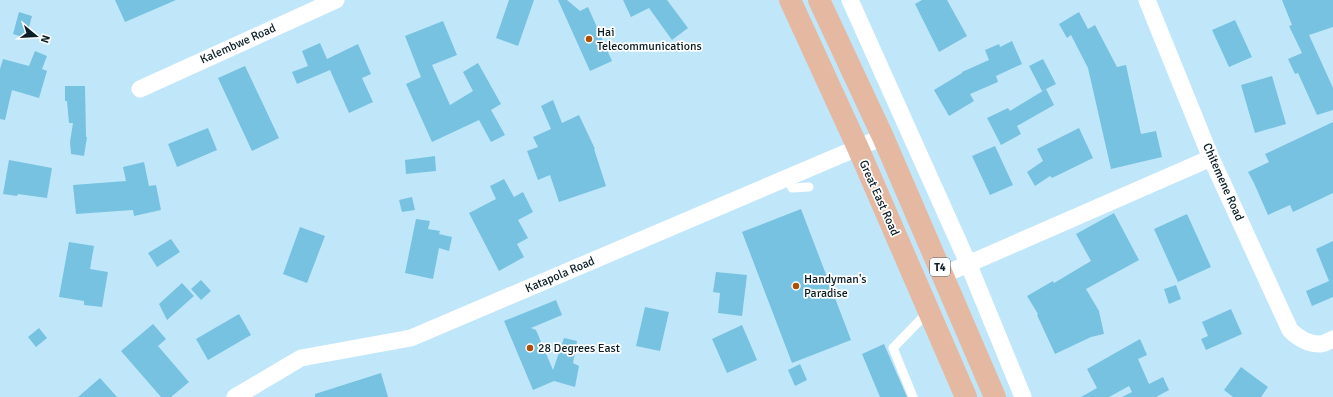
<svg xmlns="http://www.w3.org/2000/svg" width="1333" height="397" font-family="Signika,sans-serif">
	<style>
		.building { fill: #77c1e1 }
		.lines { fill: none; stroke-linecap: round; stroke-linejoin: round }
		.lane { stroke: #fff; stroke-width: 9 }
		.street { stroke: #fff; stroke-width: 17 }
		.primary { stroke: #e5b8a1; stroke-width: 22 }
		.poi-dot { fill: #af4f06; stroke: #fff; stroke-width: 1.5 }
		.labels { text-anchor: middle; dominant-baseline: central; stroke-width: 3.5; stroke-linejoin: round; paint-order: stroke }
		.shield { fill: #fff; stroke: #546267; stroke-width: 1 }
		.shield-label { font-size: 11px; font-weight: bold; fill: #0a1e26 }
		.poi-label { font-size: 12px; fill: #0a1e26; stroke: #fff; text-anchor: start }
		.street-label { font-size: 12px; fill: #0a1e26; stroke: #fff }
	</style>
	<rect width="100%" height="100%" fill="#c0e7f9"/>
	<path class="building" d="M 115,0 L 176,0 L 125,22 Z
		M 509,0 L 534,0 L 518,46 L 496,38 Z
		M 558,0 L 567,0 L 580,11 L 588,7 L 612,61 L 590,71 Z
		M 623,0 L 667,0 L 688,28 L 672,40 L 649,8 L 631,17 Z
		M 922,0 L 947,0 L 967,36 L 939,52 L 915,4 Z
		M 1282,0 L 1333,0 L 1333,27 L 1309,35 L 1333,88 L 1333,110 L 1317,115 L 1298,73 L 1295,74 L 1288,59 L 1302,53 L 1289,26 L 1292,25 Z
		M 19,12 L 32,16 L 26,38 L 13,34 Z
		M 1079,12 L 1088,29 L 1095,25 L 1117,67 L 1126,65 L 1141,134 L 1156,131 L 1162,157 L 1111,169 L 1088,68 L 1071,35 L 1067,38 L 1059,24 Z
		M 1235,20 L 1252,57 L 1229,67 L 1212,30 Z
		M 443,21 L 457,55 L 432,65 L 450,105 L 473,91 L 463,72 L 478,63 L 501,104 L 491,110 L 505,135 L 491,142 L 479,120 L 432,142 L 406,84 L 421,77 L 405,36 Z
		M 1012,41 L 1022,64 L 996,76 L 998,82 L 970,94 L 974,101 L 949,116 L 934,90 L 962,73 L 962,72 L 989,60 L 985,50 L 999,44 L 1000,47 Z
		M 320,43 L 327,59 L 358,44 L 371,74 L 362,78 L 373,102 L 349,113 L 330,70 L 297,84 L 292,72 L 308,66 L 302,51 Z
		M 35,51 L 47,56 L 42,69 L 47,71 L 39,98 L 12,90 L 5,120 L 0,119 L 0,69 L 3,59 L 29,66 Z
		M 1043,59 L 1056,84 L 1042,91 L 1029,66 Z
		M 245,66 L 279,138 L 252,151 L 218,78 Z
		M 1272,76 L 1286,124 L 1255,133 L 1241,85 Z
		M 65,86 L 85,86 L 86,137 L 87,137 L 84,156 L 71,154 L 70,142 L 73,123 L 69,123 L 67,101 L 65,101 Z
		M 1046,89 L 1054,105 L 1017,126 L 1021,134 L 1001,145 L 987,118 L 1008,108 L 1010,111 Z
		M 553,100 L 562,123 L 579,115 L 595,149 L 594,149 L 606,186 L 559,202 L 550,175 L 538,180 L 527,151 L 538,147 L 533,137 L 551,129 L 541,106 Z
		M 1333,122 L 1333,193 L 1293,212 L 1290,205 L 1268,215 L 1254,183 L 1248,172 L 1269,162 L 1265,154 Z
		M 208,128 L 217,150 L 177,167 L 168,144 Z
		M 1079,128 L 1093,158 L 1052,178 L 1050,176 L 1035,186 L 1027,172 L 1043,161 L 1037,149 Z
		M 995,146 L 1013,185 L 990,195 L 972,156 Z
		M 435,156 L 436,171 L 406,174 L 405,160 Z
		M 9,160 L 52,168 L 47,198 L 18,194 L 17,196 L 3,194 Z
		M 144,162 L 149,186 L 156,185 L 161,210 L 134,216 L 133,210 L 76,214 L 73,185 L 126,181 L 123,167 Z
		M 504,179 L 514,197 L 523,192 L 533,212 L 518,220 L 528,238 L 517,244 L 524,257 L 499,271 L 469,213 L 496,199 L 490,186 Z
		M 412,197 L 415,210 L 402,212 L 399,200 Z
		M 801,209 L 851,340 L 792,363 L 742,232 Z
		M 1114,213 L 1139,260 L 1086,289 L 1099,311 L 1104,334 L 1091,337 L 1055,354 L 1037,315 L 1038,314 L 1027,296 L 1053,281 L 1054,283 L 1091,261 L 1076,234 Z
		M 1187,214 L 1211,267 L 1178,282 L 1154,229 Z
		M 416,219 L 430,221 L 428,229 L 440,231 L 439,234 L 452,237 L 449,251 L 439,248 L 433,279 L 405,273 Z
		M 300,227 L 325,236 L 307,283 L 283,274 Z
		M 171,239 L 180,252 L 157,267 L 148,253 Z
		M 1333,241 L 1333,297 L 1312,306 L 1306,291 L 1329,281 L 1316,249 Z
		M 69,242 L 94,246 L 90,269 L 108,272 L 102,307 L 84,305 L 84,301 L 59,297 Z
		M 716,272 L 747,275 L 742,316 L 718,313 L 720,293 L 713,292 Z
		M 201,280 L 211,291 L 201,300 L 191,289 Z
		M 182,283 L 194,296 L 167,320 L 159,304 Z
		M 1176,285 L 1181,299 L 1169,304 L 1164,289 Z
		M 556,300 L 562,315 L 531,328 L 536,330 L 553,370 L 564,338 L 577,341 L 573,363 L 579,366 L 575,387 L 554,381 L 533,390 L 504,321 Z
		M 645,307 L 669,312 L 660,351 L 636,346 Z
		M 1231,309 L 1242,334 L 1206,350 L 1201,339 L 1208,336 L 1202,322 Z
		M 239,314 L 251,335 L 208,360 L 196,339 Z
		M 153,324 L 166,339 L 158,346 L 189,382 L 171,397 L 161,397 L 121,351 Z
		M 742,325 L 757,360 L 727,373 L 712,339 Z
		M 39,328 L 47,338 L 36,347 L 28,337 Z
		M 1140,339 L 1147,355 L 1138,359 L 1149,384 L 1163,377 L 1169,390 L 1156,397 L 1122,397 L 1132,392 L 1129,386 L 1109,397 L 1081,397 L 1097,388 L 1087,369 Z
		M 884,344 L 907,397 L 880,397 L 862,354 Z
		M 800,364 L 807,380 L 795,386 L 788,370 Z
		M 1241,367 L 1268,387 L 1261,397 L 1233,397 L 1224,390 Z
		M 381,373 L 388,397 L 315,397 L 315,394 Z
		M 100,378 L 117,397 L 78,397 Z"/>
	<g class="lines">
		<path class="lane" d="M 788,178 L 792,188 L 809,187
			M 913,397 L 893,348 L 928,312"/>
		<path class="street" d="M 850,0 L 968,263 L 1023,397
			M 1147,0 L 1211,158 L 1290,330 C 1298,338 1309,344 1320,344 C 1324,344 1329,341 1333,339
			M 140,89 L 336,0
			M 943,275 L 1211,158
			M 235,397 L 301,358 L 411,338 L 883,137"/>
		<path class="primary" d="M 790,0 L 858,148 L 966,397
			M 819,0 L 883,137 L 995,397"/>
	</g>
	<g class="poi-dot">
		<circle cx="589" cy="39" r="4"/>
		<circle cx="796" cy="286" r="4"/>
		<circle cx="530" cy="348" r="4"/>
	</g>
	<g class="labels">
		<rect class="shield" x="930" y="258" width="20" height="18" rx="3"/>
		<g class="shield-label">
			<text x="940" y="267">T4</text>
		</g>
		<g class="poi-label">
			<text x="597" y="32">Hai<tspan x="597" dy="14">Telecommunications</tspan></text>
			<text x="804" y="279">Handyman's<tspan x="804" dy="14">Paradise</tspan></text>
			<text x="538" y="348">28 Degrees East</text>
		</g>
		<g class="street-label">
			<text transform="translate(238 44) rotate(-24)">Kalembwe Road</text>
			<text transform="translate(1223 182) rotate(66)">Chitemene Road</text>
			<text transform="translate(879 198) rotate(66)">Great East Road</text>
			<text transform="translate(560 275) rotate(-23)">Katapola Road</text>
		</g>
	</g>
	<g transform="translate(36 36) rotate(108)" stroke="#ffffff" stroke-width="3" paint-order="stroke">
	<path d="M0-3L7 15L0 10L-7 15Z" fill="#0a1e26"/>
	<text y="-6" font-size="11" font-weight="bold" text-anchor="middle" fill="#0a1e26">N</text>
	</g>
</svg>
